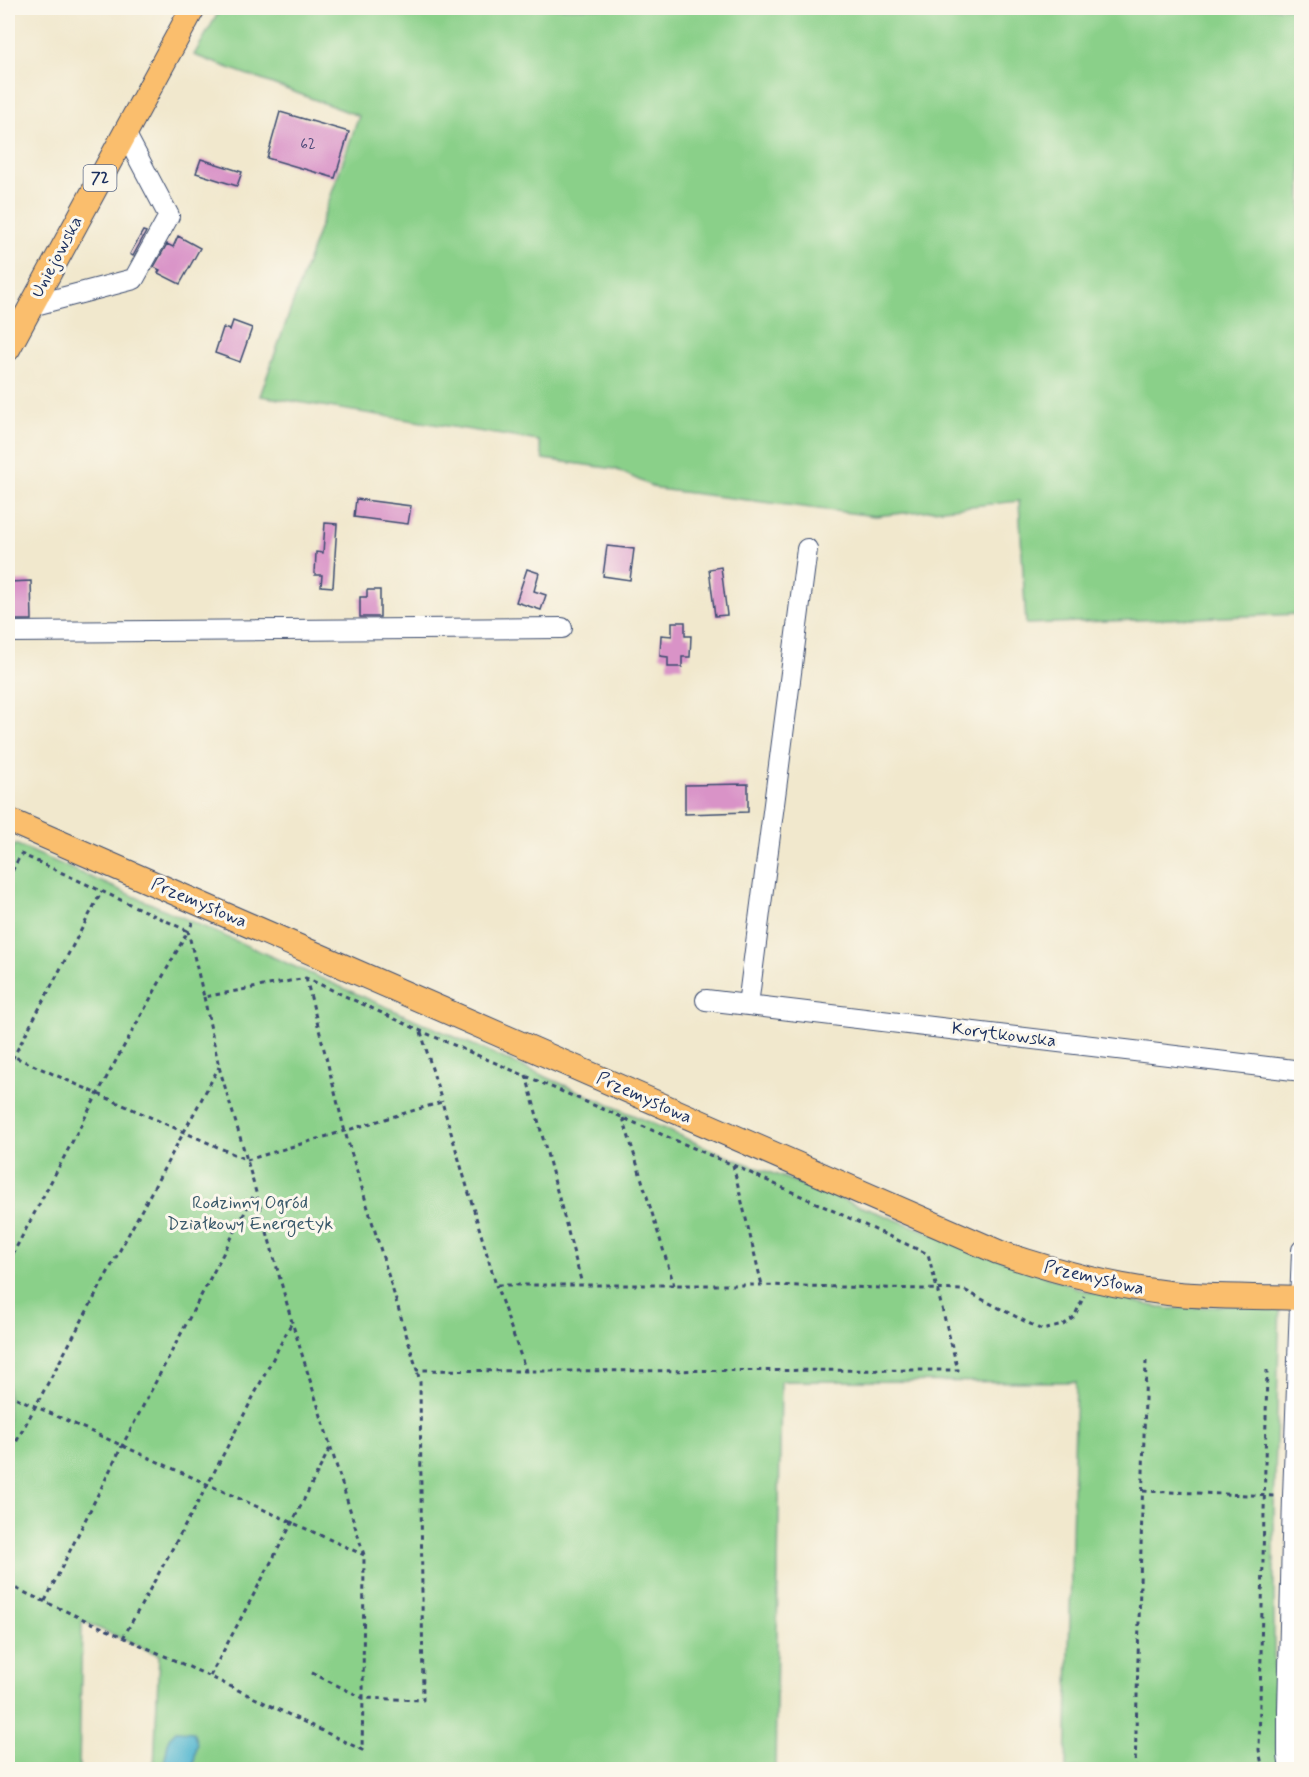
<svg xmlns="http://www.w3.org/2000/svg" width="1309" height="1777" font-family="Mynerve,sans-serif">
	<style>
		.green { fill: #8ad089; stroke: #528074; stroke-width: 1.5 }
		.water { fill: #51b6cf; stroke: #367296; stroke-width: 1.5 }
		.building { fill: #d993c7 }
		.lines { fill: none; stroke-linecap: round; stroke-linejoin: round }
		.minor-casing { stroke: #3b4b6f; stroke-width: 22 }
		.major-casing { stroke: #3b4b6f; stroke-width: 26 }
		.path { stroke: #3b4b6f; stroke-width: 3; stroke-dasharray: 4.5 4.5; stroke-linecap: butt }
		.minor { stroke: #fff; stroke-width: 20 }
		.major { stroke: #fabe6d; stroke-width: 24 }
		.labels { text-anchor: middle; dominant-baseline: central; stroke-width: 6; stroke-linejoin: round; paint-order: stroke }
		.number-label { font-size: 15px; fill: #4a4878 }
		.shield { fill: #fbf7ec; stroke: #5e6b89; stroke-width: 1.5 }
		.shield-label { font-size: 16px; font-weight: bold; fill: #1b2f5e }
		.street-label { font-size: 18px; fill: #1b2f5e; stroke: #fbf7ec }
		.park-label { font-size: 18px; fill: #375769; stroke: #fbf7ec }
	</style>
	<rect width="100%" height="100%" fill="#fbf7ec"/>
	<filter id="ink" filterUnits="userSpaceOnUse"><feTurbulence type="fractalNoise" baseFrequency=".0167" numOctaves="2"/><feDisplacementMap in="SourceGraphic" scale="12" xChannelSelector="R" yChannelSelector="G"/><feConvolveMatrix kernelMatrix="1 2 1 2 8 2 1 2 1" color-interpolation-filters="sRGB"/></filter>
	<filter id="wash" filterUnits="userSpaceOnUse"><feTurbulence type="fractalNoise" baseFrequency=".008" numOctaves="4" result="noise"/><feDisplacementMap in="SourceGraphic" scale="24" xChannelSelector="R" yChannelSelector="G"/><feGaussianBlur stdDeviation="1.35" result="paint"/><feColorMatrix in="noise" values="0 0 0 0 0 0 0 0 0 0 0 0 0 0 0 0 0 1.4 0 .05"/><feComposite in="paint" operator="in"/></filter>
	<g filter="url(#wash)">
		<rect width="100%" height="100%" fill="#f1e8cd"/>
		<path class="green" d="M 221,8 L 1301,8 L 1301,614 L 1026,624 L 1019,501 L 875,516 L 658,489 L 615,469 L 543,459 L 539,441 L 260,396 L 359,116 L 194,55 Z
			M 15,844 L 726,1156 L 1086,1291 L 1168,1309 L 1280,1303 L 1274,1512 L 1274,1698 L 1278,1769 L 1066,1769 L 1076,1382 L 781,1381 L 775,1769 L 154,1769 L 159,1655 L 82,1621 L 79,1769 L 8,1770 L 8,858 Z"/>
		<path class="water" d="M 176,1731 L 193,1732 L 197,1743 L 193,1769 L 163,1769 L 169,1738 Z"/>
		<g id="blocks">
			<path class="building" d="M 280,112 L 349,132 L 335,178 L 267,158 Z
				M 201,159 L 242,172 L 237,186 L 196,173 Z
				M 143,231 L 146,232 L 133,256 L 130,254 Z
				M 178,236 L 200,248 L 180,284 L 158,273 L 160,270 L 154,267 L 167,244 L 173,247 Z
				M 233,321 L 252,328 L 240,362 L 215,353 L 223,328 L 230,330 Z
				M 356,499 L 411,506 L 408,524 L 354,517 Z
				M 325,523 L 337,524 L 333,587 L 321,586 L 322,575 L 315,575 L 316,552 L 323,553 Z
				M 607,546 L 634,549 L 630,580 L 603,576 Z
				M 721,567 L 727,615 L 715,616 L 709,569 Z
				M 527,569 L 539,573 L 534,591 L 546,595 L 541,610 L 516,602 Z
				M 31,581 L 32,620 L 9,620 L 8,582 Z
				M 367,590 L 380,590 L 380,617 L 360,617 L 360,597 L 367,597 Z
				M 672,622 L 685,622 L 685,636 L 691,636 L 690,657 L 682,657 L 682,667 L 668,667 L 668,657 L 660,656 L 661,635 L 672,636 Z
				M 748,784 L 748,812 L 685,814 L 685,785 Z"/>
		</g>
	</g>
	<g filter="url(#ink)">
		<use href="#blocks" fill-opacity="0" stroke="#3b4b6f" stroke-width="1.5"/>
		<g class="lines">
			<g class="minor-casing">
				<path id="minor" d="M 31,306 L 134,279 L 169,216 L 125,133
					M 8,632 L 562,628
					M 706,1000 L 1302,1071
					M 748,1005 L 807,549
					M 1290,1770 L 1288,1755 L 1288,1711 L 1293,1496 L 1302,1250"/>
			</g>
			<g class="major-casing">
				<path id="major" d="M 8,349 L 193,8
					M 8,820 L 998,1252 C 1054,1271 1109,1286 1168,1293 C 1212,1298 1257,1296 1302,1298"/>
			</g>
			<path class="path" d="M 8,879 L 21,854 L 188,931 L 98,1093 L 8,1263
				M 193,922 L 188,931 L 204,997 L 306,978 L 421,1031 L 733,1165 L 928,1254 L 958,1370 L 526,1371 L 496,1285
				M 306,978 L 345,1132 L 417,1370 L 526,1371
				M 204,997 L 219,1067 L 247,1160 L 292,1322 L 364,1555 L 363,1698 L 423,1700 L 420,1382 L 417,1370
				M 421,1032 L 442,1102
				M 8,1054 L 247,1160 L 442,1102 L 496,1285 L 762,1285 L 964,1290 L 1042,1330 L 1063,1325 L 1074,1317 L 1084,1296
				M 8,1067 L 102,891
				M 526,1075 L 582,1284
				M 623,1118 L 674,1285
				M 733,1165 L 762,1285
				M 8,1394 L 364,1555
				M 8,1457 L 219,1067
				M 1143,1491 L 1276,1496
				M 8,1585 L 209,1676 L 362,1750 L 363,1698 L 310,1672
				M 45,1601 L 122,1446 L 255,1193
				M 123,1638 L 208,1484 L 292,1322
				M 210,1676 L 292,1523 L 330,1448
				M 1135,1770 L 1146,1361
				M 1263,1770 L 1259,1750 L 1267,1370"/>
			<use href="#minor" class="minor"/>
			<use href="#major" class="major"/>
		</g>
	</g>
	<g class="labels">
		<g class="number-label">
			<text x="308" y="145">62</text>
		</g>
		<rect class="shield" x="83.5" y="165" width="33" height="26" rx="4.5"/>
		<g class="shield-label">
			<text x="100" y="178">72</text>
		</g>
		<g class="street-label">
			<text transform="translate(57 257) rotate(-62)">Uniejowska</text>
			<text transform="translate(199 903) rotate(23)">Przemysłowa</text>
			<text transform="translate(1004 1035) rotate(7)">Korytkowska</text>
			<text transform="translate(644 1098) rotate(24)">Przemysłowa</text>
			<text transform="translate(1094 1278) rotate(13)">Przemysłowa</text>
		</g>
		<g class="park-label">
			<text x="250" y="1203">Rodzinny Ogród<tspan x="250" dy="21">Działkowy Energetyk</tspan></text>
		</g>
	</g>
	<rect width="1309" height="1777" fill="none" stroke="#fbf7ec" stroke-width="30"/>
</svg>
